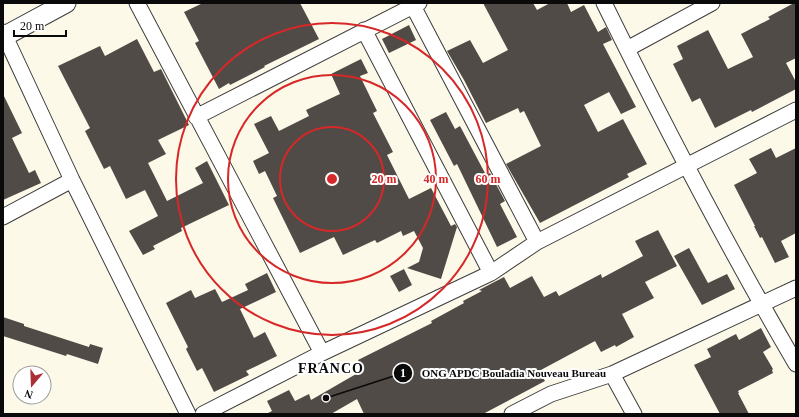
<svg xmlns="http://www.w3.org/2000/svg" width="799" height="417" font-family="Georgia,serif">
	<style>
		.building { fill: #514b47 }
		.lines { fill: none; stroke-linecap: round; stroke-linejoin: round }
		.minor-casing { stroke: #3d3d3d; stroke-width: 17 }
		.tertiary-casing { stroke: #3d3d3d; stroke-width: 21 }
		.minor { stroke: #fff; stroke-width: 15 }
		.tertiary { stroke: #fff; stroke-width: 19 }
		.ring { fill: none; stroke: #d62828; stroke-width: 2 }
		.labels { text-anchor: middle; dominant-baseline: central; stroke-width: 4; stroke-linejoin: round; paint-order: stroke }
		.district-label { font-size: 14px; font-weight: bold; letter-spacing: 1px; fill: #0a0a0a; stroke: #fff }
		.centre { fill: #d62828; stroke: #fff; stroke-width: 2 }
		.ring-label { font-size: 12px; text-anchor: middle; font-weight: bold; fill: #d62828; stroke: #fff; stroke-width: 4; stroke-linejoin: round; paint-order: stroke }
		.leader { fill: none; stroke: #0a0a0a; stroke-width: 1.5 }
		.callout-dot { fill: #0a0a0a; stroke: #fff; stroke-width: 1.5 }
		.mark-label { font-size: 12px; text-anchor: middle; font-weight: bold; fill: #fff }
		.callout-label { font-size: 11px; text-anchor: middle; font-weight: bold; fill: #0a0a0a; stroke: #fff; stroke-width: 4; stroke-linejoin: round; paint-order: stroke }
	</style>
	<rect width="100%" height="100%" fill="#fdf9e9"/>
	<path class="building" d="M 203,3 L 300,3 L 319,39 L 264,66 L 265,67 L 230,85 L 229,83 L 219,89 L 195,43 L 199,41 L 184,12 Z
		M 483,3 L 533,3 L 537,10 L 550,3 L 567,3 L 571,12 L 584,5 L 598,32 L 606,27 L 612,40 L 603,44 L 636,107 L 621,114 L 609,92 L 584,105 L 598,132 L 623,119 L 647,164 L 627,174 L 629,177 L 540,223 L 506,164 L 541,146 L 524,111 L 520,113 L 518,108 L 486,123 L 464,80 L 447,51 L 470,40 L 483,63 L 508,50 Z
		M 794,3 L 796,3 L 796,58 L 786,63 L 796,82 L 796,89 L 752,112 L 751,110 L 715,128 L 700,98 L 692,102 L 673,64 L 683,59 L 677,46 L 708,30 L 728,69 L 753,57 L 741,34 L 770,19 L 768,17 Z
		M 409,25 L 416,40 L 389,53 L 382,39 Z
		M 137,39 L 154,72 L 161,69 L 189,125 L 158,140 L 166,154 L 148,163 L 167,201 L 203,183 L 195,168 L 207,161 L 229,205 L 181,228 L 182,231 L 153,246 L 155,249 L 143,255 L 129,231 L 158,216 L 145,190 L 126,199 L 110,166 L 104,169 L 85,131 L 90,128 L 58,66 L 100,46 L 105,56 Z
		M 361,59 L 368,73 L 360,76 L 377,111 L 373,113 L 393,152 L 387,155 L 409,199 L 431,188 L 451,226 L 455,224 L 457,227 L 441,279 L 407,268 L 419,262 L 423,248 L 414,231 L 403,236 L 401,231 L 377,243 L 375,240 L 343,255 L 334,237 L 300,253 L 273,198 L 277,196 L 265,171 L 259,174 L 253,161 L 269,153 L 254,124 L 271,116 L 279,131 L 309,116 L 306,110 L 340,94 L 331,74 Z
		M 3,94 L 22,133 L 12,138 L 29,173 L 35,170 L 41,183 L 3,200 Z
		M 446,112 L 455,129 L 460,126 L 486,175 L 490,173 L 505,201 L 500,204 L 517,237 L 497,247 L 457,164 L 454,166 L 430,120 Z
		M 771,148 L 776,158 L 796,148 L 796,233 L 781,241 L 789,257 L 775,263 L 762,237 L 760,238 L 754,226 L 755,226 L 734,185 L 757,173 L 749,159 Z
		M 658,230 L 677,266 L 645,282 L 654,298 L 622,314 L 634,337 L 616,347 L 615,345 L 601,352 L 595,341 L 539,371 L 545,381 L 483,414 L 364,414 L 357,399 L 331,414 L 266,414 L 272,411 L 267,401 L 289,390 L 295,401 L 309,394 L 311,400 L 363,370 L 358,360 L 432,323 L 431,321 L 464,303 L 463,301 L 482,291 L 479,290 L 504,277 L 510,288 L 532,276 L 544,297 L 556,291 L 559,296 L 601,274 L 602,278 L 643,256 L 635,241 Z
		M 689,248 L 708,283 L 727,274 L 735,289 L 702,305 L 674,256 Z
		M 404,269 L 412,285 L 399,292 L 390,276 Z
		M 267,273 L 276,292 L 240,309 L 254,338 L 265,332 L 277,356 L 246,371 L 249,375 L 214,392 L 202,368 L 197,371 L 186,349 L 188,347 L 166,303 L 191,290 L 195,298 L 215,289 L 222,302 L 248,290 L 245,284 Z
		M 3,317 L 24,324 L 24,326 L 89,347 L 90,344 L 103,348 L 98,364 L 67,354 L 66,356 L 3,336 Z
		M 761,328 L 771,347 L 763,352 L 773,369 L 772,370 L 773,373 L 738,391 L 739,393 L 738,393 L 749,414 L 720,414 L 694,365 L 711,357 L 707,349 L 736,334 L 739,340 Z"/>
	<g class="lines">
		<g class="minor-casing">
			<path id="minor" d="M 137,3 L 322,353
				M 604,3 C 664,125 727,246 796,364
				M 413,6 L 537,242
				M 364,30 L 491,273
				M 3,32 L 72,180 L 188,414
				M 627,49 L 712,3
				M 196,117 L 419,3
				M 3,217 L 72,180
				M 612,374 L 634,414
				M 203,414 L 322,353 L 491,273 L 537,242 L 796,110
				M 512,414 L 551,394 L 612,374 L 796,288"/>
		</g>
		<g class="tertiary-casing">
			<path id="tertiary" d="M 3,37 L 66,3"/>
		</g>
		<use href="#minor" class="minor"/>
		<use href="#tertiary" class="tertiary"/>
	</g>
	<g class="ring">
		<circle cx="332" cy="179" r="52"/>
		<circle cx="332" cy="179" r="104"/>
		<circle cx="332" cy="179" r="156"/>
	</g>
	<g class="labels">
		<g class="district-label">
			<text x="331" y="368">FRANCO</text>
		</g>
	</g>
	<circle cx="332" cy="179" r="6" class="centre"/>
	<g class="ring-label">
		<text x="384" y="183">20 m</text>
		<text x="436" y="183">40 m</text>
		<text x="488" y="183">60 m</text>
	</g>
	<path class="leader" d="M326 398L403 373"/>
	<g class="callout-dot">
		<circle cx="326" cy="398" r="4"/>
		<circle cx="403" cy="373" r="10"/>
	</g>
	<g class="mark-label">
		<text x="403" y="377">1</text>
	</g>
	<g class="callout-label">
		<text x="514" y="377">ONG APDC Bouladia Nouveau Bureau</text>
	</g>
	<rect width="799" height="417" fill="none" stroke="#0a0a0a" stroke-width="8"/>
	<g transform="translate(32 385) rotate(199)"><circle r="19" fill="#ffffff" stroke="#9d9d9d"/>
	<path d="M0-3L7 15L0 10L-7 15Z" fill="#ab3036"/>
	<text y="-6" font-size="11" font-weight="bold" text-anchor="middle" fill="#0a0a0a">N</text>
	</g>
	<path d="M14 30v6h52v-6" fill="none" stroke="#0a0a0a" stroke-width="2"/>
	<text x="20" y="30" font-size="12" fill="#0a0a0a" stroke="#ffffff" stroke-width="3" paint-order="stroke">20 m</text>
</svg>
